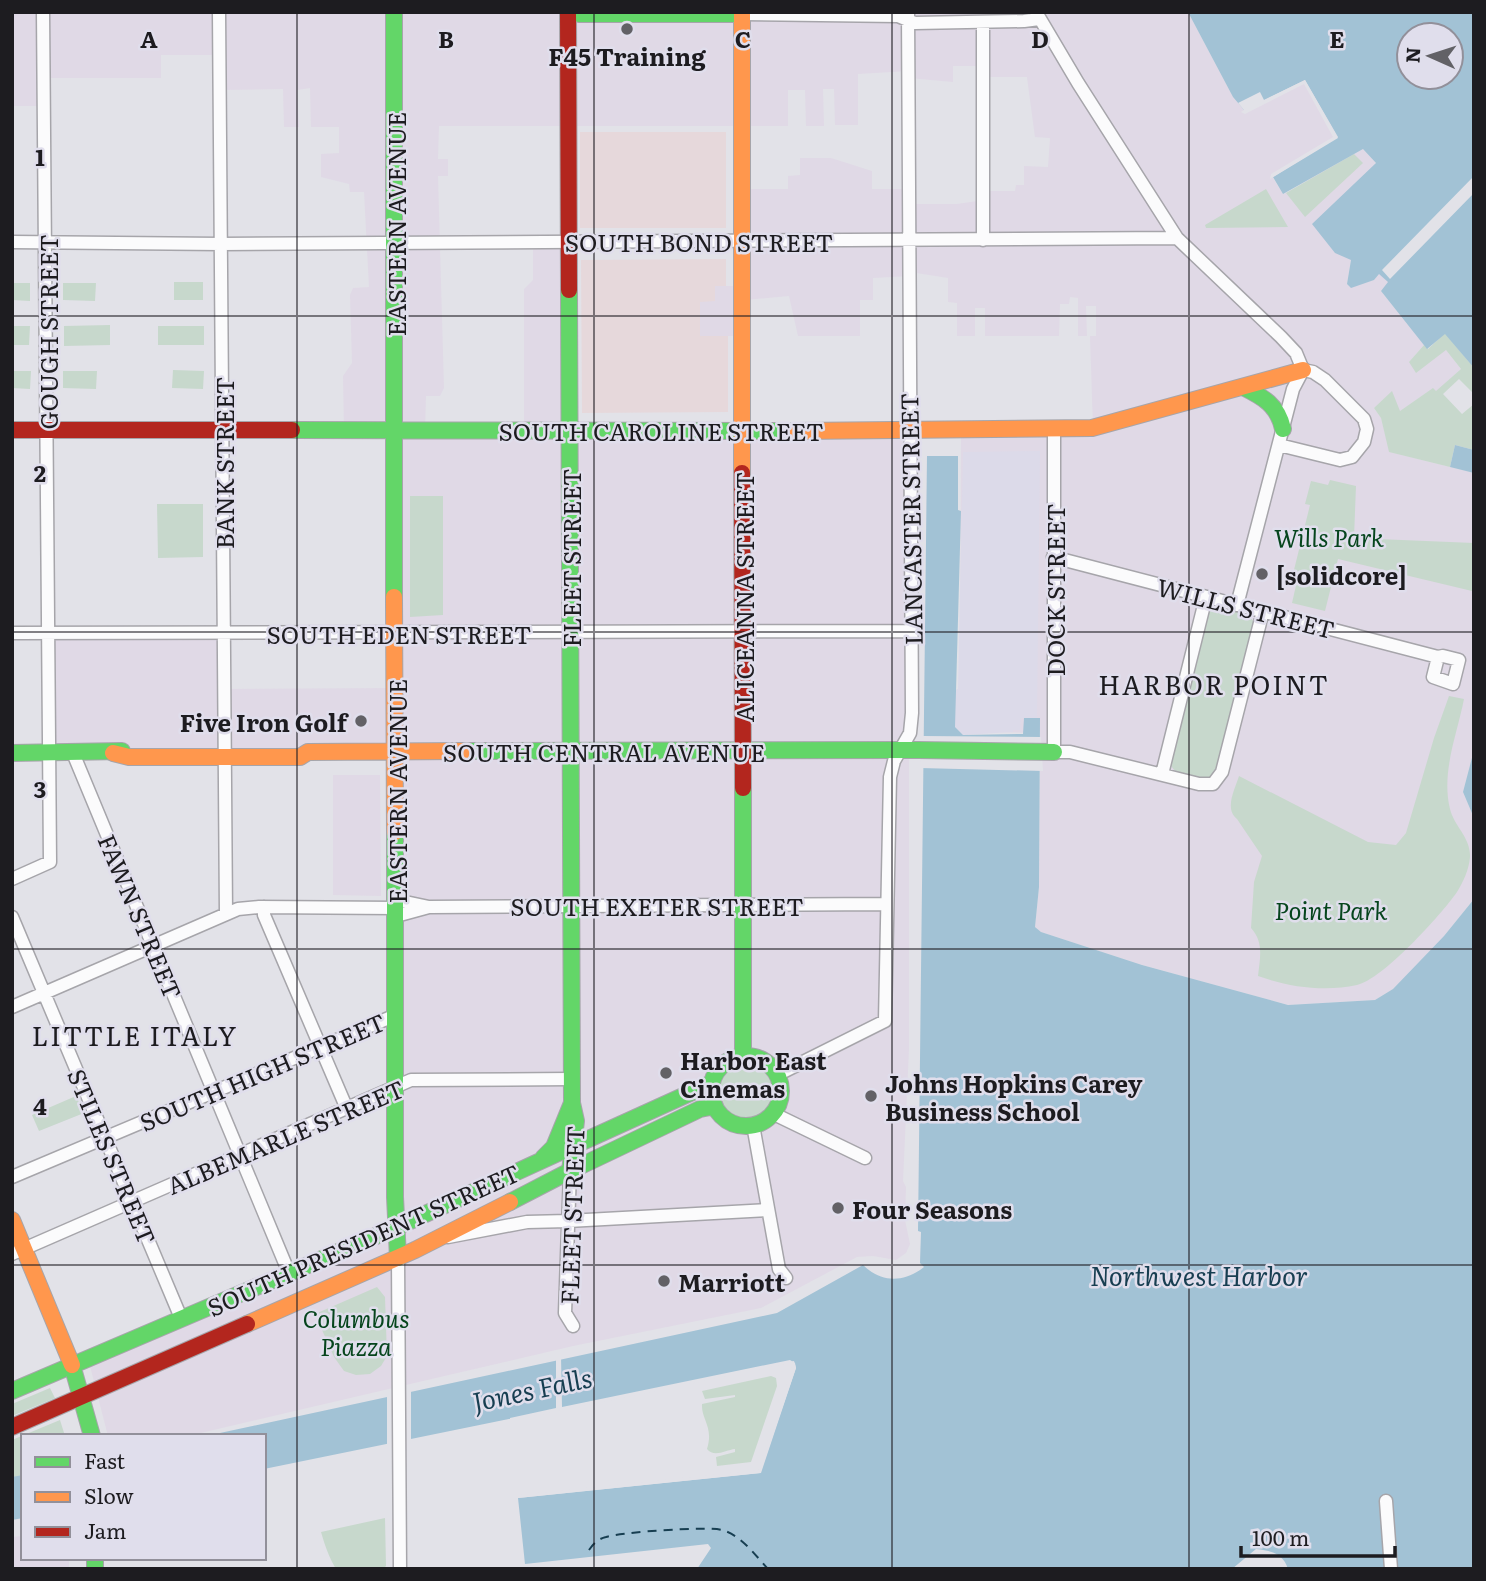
<svg xmlns="http://www.w3.org/2000/svg" width="1486" height="1581" font-family="Literata,serif">
	<style>
		.commercial { fill: #e0d9e6 }
		.industrial { fill: #e6d8db }
		.built { fill: #dcdae9 }
		.green { fill: #c7d8cc }
		.water { fill: #a2c2d5; fill-rule: evenodd }
		.pier { fill: #e2e2e8 }
		.lines { fill: none; stroke-linecap: round; stroke-linejoin: round }
		.ferry { stroke: #173e51; stroke-width: 2; stroke-dasharray: 9 7; stroke-linecap: butt }
		.street-casing { stroke: #a6a5aa; stroke-width: 15 }
		.fast-casing { stroke: #a6a5aa; stroke-width: 18 }
		.slow-casing { stroke: #a6a5aa; stroke-width: 18 }
		.jam-casing { stroke: #a6a5aa; stroke-width: 18 }
		.street { stroke: #fbfbfc; stroke-width: 12 }
		.fast { stroke: #63d668; stroke-width: 16 }
		.slow { stroke: #ff974d; stroke-width: 16 }
		.jam { stroke: #b3261e; stroke-width: 16 }
		.grid { fill: none; stroke: #1d1c20; stroke-width: 2; stroke-opacity: 0.55 }
		.poi-dot { fill: #626166; stroke: #e0deec; stroke-width: 2.5 }
		.labels { text-anchor: middle; dominant-baseline: central; stroke-width: 5; stroke-linejoin: round; paint-order: stroke }
		.poi-label { font-size: 24px; font-weight: bold; fill: #1d1c20; stroke: #e0deec; text-anchor: start }
		.street-label { font-size: 24px; fill: #1d1c20; stroke: #e0deec }
		.park-label { font-size: 24px; font-style: italic; fill: #06451d; stroke: #e0deec }
		.neighbourhood-label { font-size: 26px; letter-spacing: 2px; fill: #1d1c20; stroke: #e0deec }
		.water-label { font-size: 26px; font-style: italic; fill: #173e51; stroke: #e0deec }
		.grid-label { font-size: 23px; text-anchor: middle; font-weight: bold; fill: #1d1c20; stroke: #e0deec; stroke-width: 5; stroke-linejoin: round; paint-order: stroke }
	</style>
	<rect width="100%" height="100%" fill="#e2e2e8"/>
	<path class="commercial" d="M 12,12 L 1188,12 L 1233,97 L 1244,110 L 1305,80 L 1338,138 L 1273,178 L 1283,194 L 1286,193 L 1363,149 L 1376,163 L 1351,260 L 1347,284 L 1350,287 L 1374,280 L 1379,273 L 1389,282 L 1381,291 L 1424,345 L 1409,362 L 1446,350 L 1461,369 L 1436,392 L 1432,389 L 1399,412 L 1395,400 L 1374,408 L 1381,418 L 1390,452 L 1474,473 L 1474,750 L 1463,792 L 1474,818 L 1474,899 L 1444,936 L 1393,989 L 1375,1000 L 1288,1005 L 1142,965 L 1041,932 L 1035,927 L 1039,887 L 1040,733 L 960,731 L 961,430 L 1093,428 L 1090,336 L 1096,336 L 1096,306 L 1086,306 L 1087,336 L 1078,336 L 1078,298 L 1070,297 L 1069,304 L 1060,304 L 1059,336 L 985,336 L 985,308 L 975,308 L 975,336 L 957,336 L 957,303 L 948,302 L 948,278 L 910,272 L 910,276 L 873,278 L 873,300 L 860,300 L 860,336 L 798,336 L 789,296 L 744,300 L 744,336 L 700,336 L 700,301 L 715,286 L 743,286 L 744,189 L 788,189 L 788,176 L 800,175 L 800,158 L 831,158 L 872,171 L 872,189 L 910,189 L 910,204 L 957,204 L 984,200 L 984,191 L 1015,191 L 1016,185 L 1024,185 L 1024,166 L 1048,167 L 1050,138 L 1035,137 L 1027,77 L 984,77 L 984,67 L 974,66 L 953,66 L 953,82 L 909,78 L 909,71 L 858,74 L 858,125 L 835,125 L 834,89 L 823,89 L 824,126 L 806,126 L 805,90 L 788,90 L 788,126 L 439,126 L 438,159 L 448,159 L 448,176 L 438,176 L 444,388 L 440,396 L 426,396 L 425,431 L 524,430 L 524,289 L 533,280 L 533,244 L 570,243 L 570,430 L 909,429 L 909,1049 L 903,1181 L 906,1187 L 905,1220 L 910,1244 L 906,1253 L 896,1260 L 873,1256 L 857,1257 L 761,1308 L 573,1346 L 188,1436 L 108,1436 L 88,1358 L 396,1216 L 396,751 L 51,752 L 49,633 L 221,632 L 221,689 L 396,688 L 396,432 L 344,431 L 343,376 L 352,363 L 350,295 L 353,288 L 369,287 L 364,192 L 350,192 L 349,184 L 321,177 L 321,154 L 339,153 L 339,127 L 311,127 L 310,88 L 297,90 L 299,127 L 284,127 L 283,89 L 218,90 L 217,55 L 161,55 L 161,78 L 47,78 L 47,106 L 12,106 Z
		M 333,775 L 380,775 L 381,896 L 333,895 Z
		M 23,1536 L 23,1558 L 69,1558 L 69,1569 L 12,1569 L 12,1537 Z"/>
	<path class="industrial" d="M 580,132 L 726,132 L 726,228 L 580,228 Z
		M 726,259 L 726,286 L 715,286 L 715,301 L 700,302 L 700,336 L 728,336 L 728,412 L 582,413 L 581,260 Z"/>
	<path class="built" d="M 1040,451 L 1037,718 L 1021,718 L 1020,730 L 1013,730 L 1013,732 L 963,735 L 955,727 L 955,690 L 958,689 L 963,452 Z"/>
	<path class="green" d="M 1354,154 L 1363,163 L 1305,217 L 1286,193 Z
		M 1266,189 L 1288,227 L 1206,228 L 1205,225 Z
		M 174,282 L 203,282 L 203,300 L 174,300 Z
		M 12,283 L 30,283 L 30,301 L 12,300 Z
		M 63,283 L 96,283 L 95,301 L 63,300 Z
		M 110,325 L 110,345 L 64,346 L 64,326 Z
		M 12,326 L 30,326 L 29,345 L 12,345 Z
		M 158,326 L 204,326 L 204,345 L 158,345 Z
		M 1445,333 L 1474,368 L 1474,394 L 1459,379 L 1443,394 L 1462,414 L 1474,404 L 1474,450 L 1455,445 L 1450,467 L 1389,452 L 1381,418 L 1374,408 L 1392,391 L 1400,411 L 1433,388 L 1436,391 L 1461,369 L 1446,350 L 1416,373 L 1409,362 L 1424,345 L 1428,349 Z
		M 173,370 L 204,371 L 203,389 L 172,388 Z
		M 12,371 L 31,371 L 30,389 L 12,388 Z
		M 63,371 L 97,371 L 96,389 L 63,388 Z
		M 1330,480 L 1356,486 L 1354,538 L 1474,543 L 1472,591 L 1338,559 L 1325,611 L 1292,603 L 1297,581 L 1289,579 L 1291,574 L 1293,574 L 1310,505 L 1305,504 L 1311,481 L 1328,485 Z
		M 410,496 L 443,496 L 443,615 L 410,617 Z
		M 157,504 L 203,504 L 203,557 L 158,558 Z
		M 1216,607 L 1248,614 L 1254,622 L 1216,771 L 1212,778 C 1199,781 1176,777 1170,764 L 1207,616 L 1209,611 Z
		M 1449,696 L 1464,699 C 1457,735 1441,772 1450,809 C 1454,826 1471,838 1470,857 C 1469,870 1463,882 1457,892 C 1442,914 1382,980 1357,985 C 1324,992 1289,987 1258,976 C 1260,958 1264,942 1251,928 L 1254,882 L 1262,856 L 1237,819 C 1224,809 1235,789 1239,776 L 1368,842 L 1396,845 L 1406,833 L 1434,738 Z
		M718 1091a28 28 0 1 1 56 0a28 28 0 1 1-56 0Z
		M 76,1096 L 84,1113 L 39,1131 L 32,1115 Z
		M 377,1287 L 385,1297 L 387,1356 L 381,1366 L 370,1374 L 356,1375 L 344,1371 L 334,1357 L 315,1314 Z
		M 771,1376 L 776,1378 L 777,1386 L 751,1462 L 717,1466 L 716,1457 L 735,1452 L 735,1449 C 726,1450 714,1458 707,1449 C 714,1427 701,1419 702,1404 L 735,1397 L 735,1395 L 705,1399 L 702,1391 Z
		M 50,1388 L 55,1398 L 12,1416 L 12,1404 Z
		M 60,1420 L 65,1436 L 23,1436 L 23,1476 L 12,1478 L 12,1440 Z
		M 385,1518 L 386,1566 L 383,1569 L 336,1569 C 329,1557 325,1546 321,1532 Z"/>
	<path class="water" d="M 1188,12 L 1474,12 L 1474,368 L 1445,334 L 1427,349 L 1381,291 L 1388,282 L 1379,274 L 1374,280 L 1351,288 L 1347,284 L 1351,260 L 1335,253 L 1312,224 L 1376,163 L 1363,149 L 1283,194 L 1273,177 L 1338,137 L 1305,80 L 1244,110 L 1233,97 ZM 1409,35 L 1451,35 L 1451,77 L 1409,77 Z
		M 1455,445 L 1474,450 L 1474,473 L 1450,467 Z
		M 927,456 L 958,456 L 958,510 L 961,511 L 955,727 L 963,735 L 1023,734 L 1024,718 L 1040,718 L 1039,887 L 1035,927 L 1041,932 L 1142,965 L 1288,1005 L 1375,1000 L 1393,989 L 1444,936 L 1474,899 L 1474,1569 L 1288,1569 C 1283,1553 1271,1551 1256,1549 L 1232,1569 L 697,1569 L 711,1548 L 708,1544 L 525,1564 L 518,1498 L 760,1473 L 796,1368 L 794,1361 L 264,1469 L 264,1436 L 206,1436 L 777,1313 L 863,1265 C 881,1283 904,1283 924,1267 L 920,1263 L 921,1232 L 918,1231 Z
		M 1474,750 L 1474,818 L 1463,792 Z
		M 23,1475 L 23,1518 L 12,1520 L 12,1477 Z"/>
	<path class="pier" d="M 1305,80 L 1338,138 L 1270,179 L 1271,174 L 1333,137 L 1304,84 L 1245,114 L 1241,112 L 1244,110 L 1238,103 L 1260,92 L 1264,100 Z
		M 1474,176 L 1474,193 L 1390,279 L 1382,270 Z
		M 921,736 L 1041,737 L 1043,771 L 920,768 Z
		M 558,1356 L 561,1356 L 562,1407 L 790,1360 L 795,1363 L 796,1368 L 761,1473 L 518,1498 L 518,1495 L 758,1470 L 792,1367 L 790,1363 L 510,1421 L 510,1418 L 556,1408 L 556,1357 Z
		M 411,1388 L 411,1441 L 387,1447 L 387,1394 Z"/>
	<g class="lines">
		<path class="ferry" d="M 589,1550 C 594,1543 598,1539 606,1537 C 621,1532 708,1526 722,1530 C 741,1535 755,1555 768,1569"/>
		<g class="street-casing">
			<path id="street" d="M 219,12 L 226,914
				M 1036,12 L 1078,83 L 1177,238 L 1281,337 L 1296,353 L 1303,370
				M 742,14 L 898,16 L 915,23 L 1024,21 L 1039,19
				M 983,22 L 983,240
				M 12,242 L 221,244 L 1177,238
				M 1054,428 L 1054,752 L 1070,752 L 1199,784 L 1213,784 L 1222,772 L 1263,611
				M 1279,445 L 1340,460 L 1352,457 L 1364,442 L 1367,429 L 1364,419 L 1325,380 L 1313,372 L 1303,370
				M 1053,557 L 1438,657 L 1443,656 L 1459,660 L 1453,684 L 1433,677 L 1438,657
				M 1237,605 L 1293,389 L 1303,370
				M 12,633 L 911,631
				M 73,753 L 289,1273
				M 1162,774 L 1206,597
				M 12,879 L 50,862 L 43,12
				M 396,900 L 429,907 L 886,904
				M 264,907 L 264,915 L 347,1109
				M 396,916 L 429,907
				M 12,917 L 181,1318
				M 12,1007 L 238,909 L 259,907 L 396,908
				M 777,1075 L 885,1021 L 890,777 L 894,761 L 910,733 L 912,713 L 908,12
				M 772,1113 L 865,1158
				M 753,1125 L 779,1269 L 786,1278
				M 570,1171 L 565,1313 L 573,1326
				M 12,1177 L 396,1015
				M 448,1237 L 527,1222 L 568,1221 L 768,1210
				M 12,1254 L 411,1080 L 572,1079
				M 398,1258 L 400,1569
				M 1386,1501 L 1391,1569"/>
		</g>
		<g class="fast-casing">
			<path id="fast" d="M 394,12 L 394,597
				M 573,12 L 580,14 L 742,14
				M 1243,387 C 1263,397 1278,405 1283,429
				M 292,430 L 797,431
				M 464,751 L 918,750 L 1054,752
				M 12,753 L 122,751
				M 743,788 L 743,1056
				M 395,832 L 395,1197 L 398,1258
				M711 1091a35 35 0 1 1 70 0a35 35 0 1 1-70 0Z
				M 571,1147 L 712,1083
				M 543,1158 L 554,1147 L 572,1103
				M 570,1171 L 700,1109 L 715,1106
				M 510,1202 L 570,1171 L 576,1121 L 572,1103 L 569,290
				M 72,1365 L 92,1436
				M 12,1391 L 397,1227 L 571,1147
				M 95,1558 L 95,1569"/>
		</g>
		<g class="slow-casing">
			<path id="slow" d="M 742,12 L 742,473
				M 797,431 L 1092,428 L 1303,370
				M 394,597 L 395,832
				M 113,753 L 129,757 L 300,757 L 308,752 L 464,751
				M 12,1220 L 72,1365
				M 247,1324 L 415,1250 L 510,1202"/>
		</g>
		<g class="jam-casing">
			<path id="jam" d="M 568,12 L 569,290
				M 12,430 L 292,430
				M 742,473 L 743,788
				M 12,1427 L 247,1324"/>
		</g>
		<use href="#street" class="street"/>
		<use href="#fast" class="fast"/>
		<use href="#slow" class="slow"/>
		<use href="#jam" class="jam"/>
	</g>
	<path class="grid" d="M 297,12 L 297,1569M 594,12 L 594,1569M 892,12 L 892,1569M 1189,12 L 1189,1569M 12,316 L 1474,316M 12,632 L 1474,632M 12,949 L 1474,949M 12,1265 L 1474,1265"/>
	<g class="poi-dot">
		<circle cx="627" cy="29" r="7"/>
		<circle cx="1262" cy="574" r="7"/>
		<circle cx="361" cy="721" r="7"/>
		<circle cx="666" cy="1073" r="7"/>
		<circle cx="871" cy="1096" r="7"/>
		<circle cx="838" cy="1208" r="7"/>
		<circle cx="664" cy="1281" r="7"/>
	</g>
	<g class="labels">
		<g class="poi-label">
			<text x="627" y="55" text-anchor="middle">F45 Training</text>
			<text x="1276" y="574">[solidcore]</text>
			<text x="347" y="721" text-anchor="end">Five Iron Golf</text>
			<text x="680" y="1059">Harbor East<tspan x="680" dy="28">Cinemas</tspan></text>
			<text x="885" y="1082">Johns Hopkins Carey<tspan x="885" dy="28">Business School</tspan></text>
			<text x="852" y="1208">Four Seasons</text>
			<text x="678" y="1281">Marriott</text>
		</g>
		<g class="street-label">
			<text transform="translate(395 224) rotate(-90)">EASTERN AVENUE</text>
			<text x="699" y="241">SOUTH BOND STREET</text>
			<text transform="translate(47 332) rotate(-90)">GOUGH STREET</text>
			<text x="661" y="430">SOUTH CAROLINE STREET</text>
			<text transform="translate(223 463) rotate(-90)">BANK STREET</text>
			<text transform="translate(910 519) rotate(-91)">LANCASTER STREET</text>
			<text transform="translate(570 558) rotate(-90)">FLEET STREET</text>
			<text transform="translate(1054 590) rotate(-90)">DOCK STREET</text>
			<text transform="translate(743 597) rotate(-90)">ALICEANNA STREET</text>
			<text transform="translate(1246 607) rotate(14)">WILLS STREET</text>
			<text x="399" y="633">SOUTH EDEN STREET</text>
			<text x="604" y="751">SOUTH CENTRAL AVENUE</text>
			<text transform="translate(396 791) rotate(-90)">EASTERN AVENUE</text>
			<text x="657" y="905">SOUTH EXETER STREET</text>
			<text transform="translate(141 916) rotate(67)">FAWN STREET</text>
			<text transform="translate(262 1071) rotate(-23)">SOUTH HIGH STREET</text>
			<text transform="translate(285 1136) rotate(-23)">ALBEMARLE STREET</text>
			<text transform="translate(113 1156) rotate(67)">STILES STREET</text>
			<text transform="translate(571 1215) rotate(-88)">FLEET STREET</text>
			<text transform="translate(363 1239) rotate(-24)">SOUTH PRESIDENT STREET</text>
		</g>
		<g class="park-label">
			<text x="1329" y="536">Wills Park</text>
			<text x="1331" y="909">Point Park</text>
			<text x="356" y="1317">Columbus<tspan x="356" dy="28">Piazza</tspan></text>
		</g>
		<g class="neighbourhood-label">
			<text x="1214" y="683">HARBOR POINT</text>
			<text x="135" y="1034">LITTLE ITALY</text>
		</g>
		<g class="water-label">
			<text x="1199" y="1274">Northwest Harbor</text>
			<text transform="translate(532 1388) rotate(-12)">Jones Falls</text>
		</g>
	</g>
	<g class="grid-label">
		<text x="149" y="48">A</text>
		<text x="446" y="48">B</text>
		<text x="743" y="48">C</text>
		<text x="1040" y="48">D</text>
		<text x="1337" y="48">E</text>
		<text x="40" y="166">1</text>
		<text x="40" y="482">2</text>
		<text x="40" y="798">3</text>
		<text x="40" y="1115">4</text>
	</g>
	<rect width="1486" height="1581" fill="none" stroke="#1d1c20" stroke-width="28"/>
	<rect x="21" y="1434" width="245" height="126" fill="#e0deec" stroke="#92909a" stroke-width="2"/>
	<rect x="35" y="1457" width="35" height="10" fill="#63d668" stroke="#92909a" stroke-width="2"/>
	<text x="84" y="1469" font-size="21" fill="#1d1c20">Fast</text>
	<rect x="35" y="1492" width="35" height="10" fill="#ff974d" stroke="#92909a" stroke-width="2"/>
	<text x="84" y="1504" font-size="21" fill="#1d1c20">Slow</text>
	<rect x="35" y="1527" width="35" height="10" fill="#b3261e" stroke="#92909a" stroke-width="2"/>
	<text x="84" y="1539" font-size="21" fill="#1d1c20">Jam</text>
	<g transform="translate(1430 56) rotate(273)"><circle r="33" fill="#e0deec" stroke="#92909a" stroke-width="2"/>
	<path d="M0-5L12 26L0 18L-12 26Z" fill="#626166"/>
	<text y="-10" font-size="19" font-weight="bold" text-anchor="middle" fill="#1d1c20">N</text>
	</g>
	<path d="M1241 1546v10h154v-10" fill="none" stroke="#1d1c20" stroke-width="3.5"/>
	<text x="1252" y="1546" font-size="21" fill="#1d1c20" stroke="#e0deec" stroke-width="5" paint-order="stroke">100 m</text>
</svg>
